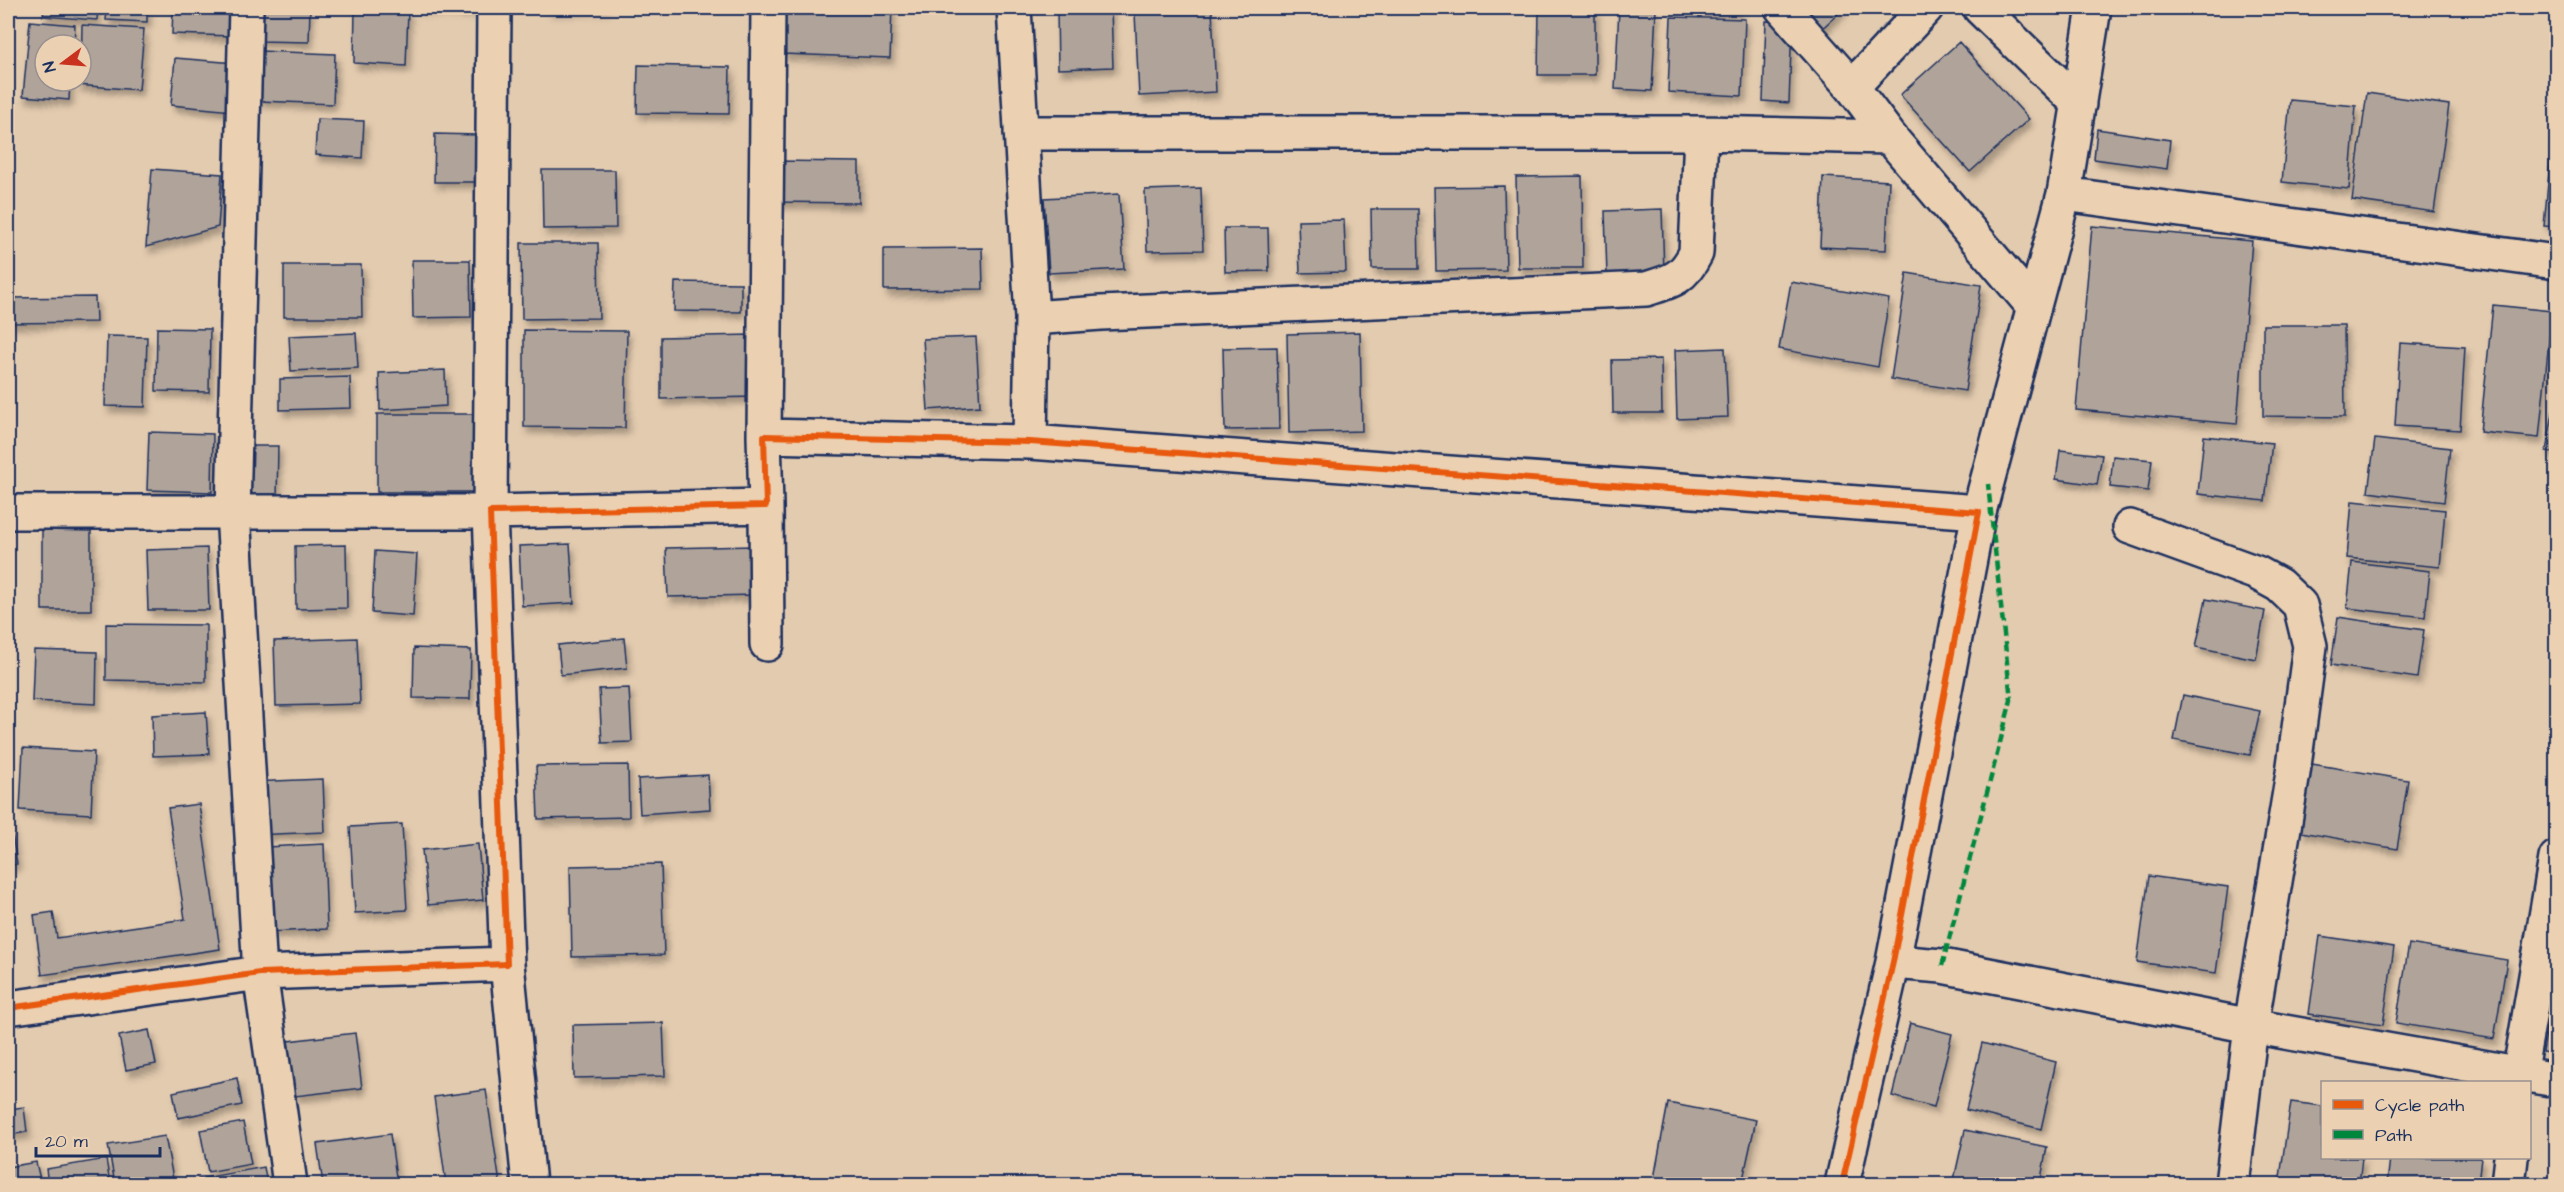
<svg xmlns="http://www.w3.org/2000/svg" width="2564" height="1192" font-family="'Architects Daughter',sans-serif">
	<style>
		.building { fill: #b0a49a; stroke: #1b2f5e; stroke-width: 1.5; filter: url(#shadow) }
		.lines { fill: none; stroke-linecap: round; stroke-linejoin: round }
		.minor-casing { stroke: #1b2f5e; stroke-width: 38 }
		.minor { stroke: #ebd1b2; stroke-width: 33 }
		.quiet { stroke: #00873e; stroke-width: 4.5; stroke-dasharray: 9 4.5; stroke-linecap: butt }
		.cycleway-casing { stroke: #ebd1b2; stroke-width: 10 }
		.cycleway { stroke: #e8590c; stroke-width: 6 }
	</style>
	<defs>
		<filter id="shadow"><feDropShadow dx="3.5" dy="6" stdDeviation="3" flood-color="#0004"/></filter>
	</defs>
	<rect width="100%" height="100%" fill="#e3cbaf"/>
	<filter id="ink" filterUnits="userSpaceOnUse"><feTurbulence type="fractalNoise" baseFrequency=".0167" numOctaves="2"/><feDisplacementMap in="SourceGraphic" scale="12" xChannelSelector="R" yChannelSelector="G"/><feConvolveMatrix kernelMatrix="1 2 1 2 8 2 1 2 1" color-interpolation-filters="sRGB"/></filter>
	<g filter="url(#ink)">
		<path class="building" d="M 44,8 L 98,8 L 97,20 L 43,16 Z
			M 107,8 L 147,8 L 147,22 L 106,20 Z
			M 173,8 L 233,8 L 232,36 L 172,34 Z
			M 259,8 L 310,8 L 309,42 L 258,41 Z
			M 416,8 L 471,8 L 471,11 Z
			M 548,8 L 607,8 L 548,10 Z
			M 784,8 L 892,8 L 890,58 L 783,54 Z
			M 1539,8 L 1595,8 L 1595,75 L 1538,75 Z
			M 1619,8 L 1656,10 L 1652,91 L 1615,89 Z
			M 1690,8 L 1738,8 L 1738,13 L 1690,14 Z
			M 1785,8 L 1844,8 L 1813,37 Z
			M 355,9 L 408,11 L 406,66 L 354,63 Z
			M 1111,9 L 1113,67 L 1058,69 L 1057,10 Z
			M 1212,9 L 1216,92 L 1139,96 L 1135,13 Z
			M 1671,17 L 1745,19 L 1742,96 L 1668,92 Z
			M 30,21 L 75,25 L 74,45 L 45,45 L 45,81 L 70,81 L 69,100 L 23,96 Z
			M 1766,21 L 1792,22 L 1789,103 L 1763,101 Z
			M 82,25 L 144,29 L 139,90 L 77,85 L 78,81 L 81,81 Z
			M 1959,42 L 2029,119 L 1970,172 L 1900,95 Z
			M 260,51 L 335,54 L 333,104 L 259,101 Z
			M 175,58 L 235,63 L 232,111 L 171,105 Z
			M 638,65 L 730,67 L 729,114 L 637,113 Z
			M 2367,93 L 2449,105 L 2434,212 L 2352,200 Z
			M 2290,100 L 2356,106 L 2349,189 L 2282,182 Z
			M 317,119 L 364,121 L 362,158 L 315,155 Z
			M 2097,129 L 2170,140 L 2167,169 L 2094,159 Z
			M 435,134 L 477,135 L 475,182 L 434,182 Z
			M 2552,140 L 2556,141 L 2556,227 L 2544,226 Z
			M 774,161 L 859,162 L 859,203 L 773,202 Z
			M 152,169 L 222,174 L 218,227 L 146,247 Z
			M 542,170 L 615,170 L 616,228 L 543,229 Z
			M 1582,176 L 1583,268 L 1518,268 L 1516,177 Z
			M 1823,177 L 1889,181 L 1886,250 L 1820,247 Z
			M 1504,186 L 1506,270 L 1436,271 L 1434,187 Z
			M 1201,188 L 1203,250 L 1147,251 L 1145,190 Z
			M 1119,194 L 1124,269 L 1049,273 L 1044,198 Z
			M 1371,209 L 1418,209 L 1419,269 L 1372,269 Z
			M 1662,209 L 1664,274 L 1607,276 L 1605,211 Z
			M 1344,220 L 1346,272 L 1300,273 L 1298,221 Z
			M 2092,226 L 2252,241 L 2237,424 L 2076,410 Z
			M 1224,228 L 1268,228 L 1269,271 L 1225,272 Z
			M 521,243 L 598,243 L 599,318 L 522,319 Z
			M 982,248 L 983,289 L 884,290 L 884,249 Z
			M 412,260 L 470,260 L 471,317 L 413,318 Z
			M 284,265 L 361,265 L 362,317 L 284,317 Z
			M 1907,273 L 1981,285 L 1965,391 L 1891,379 Z
			M 675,282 L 741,283 L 741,312 L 674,311 Z
			M 1791,282 L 1889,299 L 1878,367 L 1779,349 Z
			M 95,297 L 96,322 L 8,323 L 8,298 Z
			M 2493,305 L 2552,311 L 2539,438 L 2480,432 Z
			M 2263,325 L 2344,325 L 2345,417 L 2263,416 Z
			M 157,328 L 210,329 L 209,392 L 156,391 Z
			M 524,330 L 627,331 L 625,428 L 524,427 Z
			M 1360,332 L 1362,431 L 1289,433 L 1287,334 Z
			M 356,333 L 358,368 L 291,371 L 289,336 Z
			M 751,335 L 753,397 L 661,399 L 661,337 Z
			M 107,336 L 147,337 L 145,407 L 105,406 Z
			M 976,337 L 980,406 L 928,410 L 923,339 Z
			M 2400,343 L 2465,347 L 2460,430 L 2395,426 Z
			M 1277,347 L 1279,429 L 1225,430 L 1223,348 Z
			M 1725,348 L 1728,417 L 1677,419 L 1675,350 Z
			M 1661,359 L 1662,413 L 1613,413 L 1612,360 Z
			M 445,370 L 446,406 L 380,410 L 379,373 Z
			M 350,377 L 351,408 L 280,410 L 280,379 Z
			M 2555,402 L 2556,402 L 2556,453 L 2546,451 Z
			M 377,414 L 476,414 L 476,492 L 377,492 Z
			M 149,432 L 213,434 L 212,492 L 147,490 Z
			M 2204,436 L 2272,443 L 2265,501 L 2198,494 Z
			M 2375,439 L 2450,448 L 2444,502 L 2368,492 Z
			M 244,446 L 278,446 L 277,499 L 244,498 Z
			M 2060,450 L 2102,455 L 2097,485 L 2056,479 Z
			M 2113,456 L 2152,460 L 2148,491 L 2110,487 Z
			M 2352,501 L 2445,510 L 2440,567 L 2347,558 Z
			M 42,530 L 91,531 L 91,610 L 42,610 Z
			M 570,544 L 574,603 L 522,606 L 519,546 Z
			M 346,545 L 347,608 L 296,609 L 295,546 Z
			M 753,546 L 755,595 L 668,597 L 666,548 Z
			M 207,548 L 209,610 L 148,610 L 146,550 Z
			M 375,551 L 417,554 L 413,616 L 372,613 Z
			M 2352,562 L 2430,571 L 2425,617 L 2347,608 Z
			M 2206,599 L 2265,611 L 2256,659 L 2196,647 Z
			M 2338,617 L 2424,630 L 2417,678 L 2331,665 Z
			M 106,624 L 206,625 L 206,682 L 106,680 Z
			M 357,638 L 360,704 L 276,706 L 274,641 Z
			M 624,638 L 627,668 L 561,675 L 558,645 Z
			M 414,648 L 471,650 L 470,699 L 413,698 Z
			M 34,650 L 97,652 L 96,704 L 32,701 Z
			M 629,688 L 632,742 L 602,743 L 599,689 Z
			M 2183,695 L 2260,711 L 2250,755 L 2174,740 Z
			M 206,712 L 209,754 L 153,756 L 152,715 Z
			M 23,748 L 94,752 L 91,814 L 20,810 Z
			M 2312,764 L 2408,780 L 2397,849 L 2301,832 Z
			M 628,765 L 629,817 L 538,819 L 536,766 Z
			M 708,775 L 710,809 L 640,814 L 638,779 Z
			M 323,779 L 325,832 L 252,835 L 250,782 Z
			M 199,804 L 220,949 L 42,975 L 34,915 L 53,912 L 57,938 L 185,919 L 168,808 Z
			M 8,816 L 9,816 L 17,864 L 8,866 Z
			M 402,824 L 407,910 L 355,913 L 350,827 Z
			M 324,844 L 327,929 L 270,932 L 266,847 Z
			M 478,844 L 483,900 L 428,905 L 422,850 Z
			M 661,864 L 664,955 L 572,957 L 570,866 Z
			M 2149,876 L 2228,887 L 2216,973 L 2137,962 Z
			M 2320,936 L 2394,947 L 2383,1025 L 2309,1014 Z
			M 2409,944 L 2507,960 L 2494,1039 L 2396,1023 Z
			M 2556,972 L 2556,1054 L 2543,1052 Z
			M 663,1023 L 665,1076 L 574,1078 L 573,1025 Z
			M 1910,1023 L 1952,1034 L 1934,1107 L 1892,1096 Z
			M 149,1030 L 156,1064 L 126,1070 L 119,1036 Z
			M 355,1033 L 362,1088 L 295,1096 L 288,1041 Z
			M 1982,1043 L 2056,1062 L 2041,1129 L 1966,1110 Z
			M 237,1078 L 242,1105 L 178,1118 L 173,1092 Z
			M 486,1090 L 500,1184 L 446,1184 L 434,1097 Z
			M 2291,1102 L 2322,1106 L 2322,1158 L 2362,1158 L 2359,1184 L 2279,1184 Z
			M 1668,1103 L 1756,1120 L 1742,1184 L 1653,1184 Z
			M 24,1107 L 27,1132 L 8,1135 L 8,1109 Z
			M 243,1122 L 251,1164 L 208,1172 L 200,1130 Z
			M 1965,1130 L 2047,1147 L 2040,1184 L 1953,1184 Z
			M 390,1134 L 397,1184 L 323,1184 L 317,1144 Z
			M 165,1136 L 174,1184 L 115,1184 L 108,1145 Z
			M 2390,1158 L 2481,1158 L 2478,1184 L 2387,1184 Z
			M 106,1159 L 110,1184 L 48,1184 L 46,1169 Z
			M 36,1162 L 41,1184 L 8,1184 L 8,1167 Z
			M 264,1167 L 267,1184 L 199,1184 L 198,1179 Z"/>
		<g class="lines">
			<g class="minor-casing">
				<path id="minor" d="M 246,8 L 233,512 L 260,973 L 290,1184
					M 1014,8 L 1032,318 L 1030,442
					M 1782,8 L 1852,87 L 1890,137 L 2034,307
					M 1980,8 L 2079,104
					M 1852,87 L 1926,8
					M 1021,133 L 1701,133 L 1890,137
					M 2064,194 L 2556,262
					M 1032,318 L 1101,313 L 1646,289 C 1672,281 1683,279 1696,253 L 1701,133
					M 764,436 L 768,8
					M 766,506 L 767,644
					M 8,512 L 490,512 L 494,8
					M 1979,512 L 2064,194 L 2094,8
					M 2130,527 L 2257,573 L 2279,585 L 2300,605 L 2310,646 L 2293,773 L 2251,1026 L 2232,1184
					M 1893,962 L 1942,966 L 2251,1026 L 2556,1080
					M 507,964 L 529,1184
					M 8,1008 L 260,973 L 507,964 L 490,512 L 766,506 L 764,436 L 1030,442 L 1979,512 L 1893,962 L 1842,1184
					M 2518,1082 L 2556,858
					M 2508,1184 L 2511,1158"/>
			</g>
			<use href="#minor" class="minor"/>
			<path class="quiet" d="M 1942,966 L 2011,700 L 1988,484"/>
			<g class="cycleway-casing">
				<path id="cycleway" d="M 8,1008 L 260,973 L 507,964 L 490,512 L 766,506 L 764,436 L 1030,442 L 1979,512 L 1893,962 L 1842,1184"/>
			</g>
			<use href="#cycleway" class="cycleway"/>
		</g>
	</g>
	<rect width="2564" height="1192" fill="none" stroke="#ebd1b2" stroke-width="30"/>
	<rect x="15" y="15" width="2534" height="1162" fill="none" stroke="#1b2f5e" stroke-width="2" filter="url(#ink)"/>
	<rect x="2321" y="1081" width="210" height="78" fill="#ebd1b2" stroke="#989090" stroke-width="1.5"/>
	<rect x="2333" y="1100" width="30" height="9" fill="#e8590c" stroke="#989090" stroke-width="1.5"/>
	<text x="2375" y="1111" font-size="18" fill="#1b2f5e">Cycle path</text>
	<rect x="2333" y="1130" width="30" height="9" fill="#00873e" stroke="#989090" stroke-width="1.5"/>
	<text x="2375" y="1141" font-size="18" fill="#1b2f5e">Path</text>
	<g transform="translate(63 63) rotate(254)"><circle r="28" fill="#ebd1b2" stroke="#989090" stroke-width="1.5"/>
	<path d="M0-4.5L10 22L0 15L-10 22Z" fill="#c8321e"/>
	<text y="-9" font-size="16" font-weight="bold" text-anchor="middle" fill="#1b2f5e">N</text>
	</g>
	<path d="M36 1147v9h124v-9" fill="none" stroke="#1b2f5e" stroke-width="3"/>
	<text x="45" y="1147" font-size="18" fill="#1b2f5e" stroke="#ebd1b2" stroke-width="4.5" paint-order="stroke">20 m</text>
</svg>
